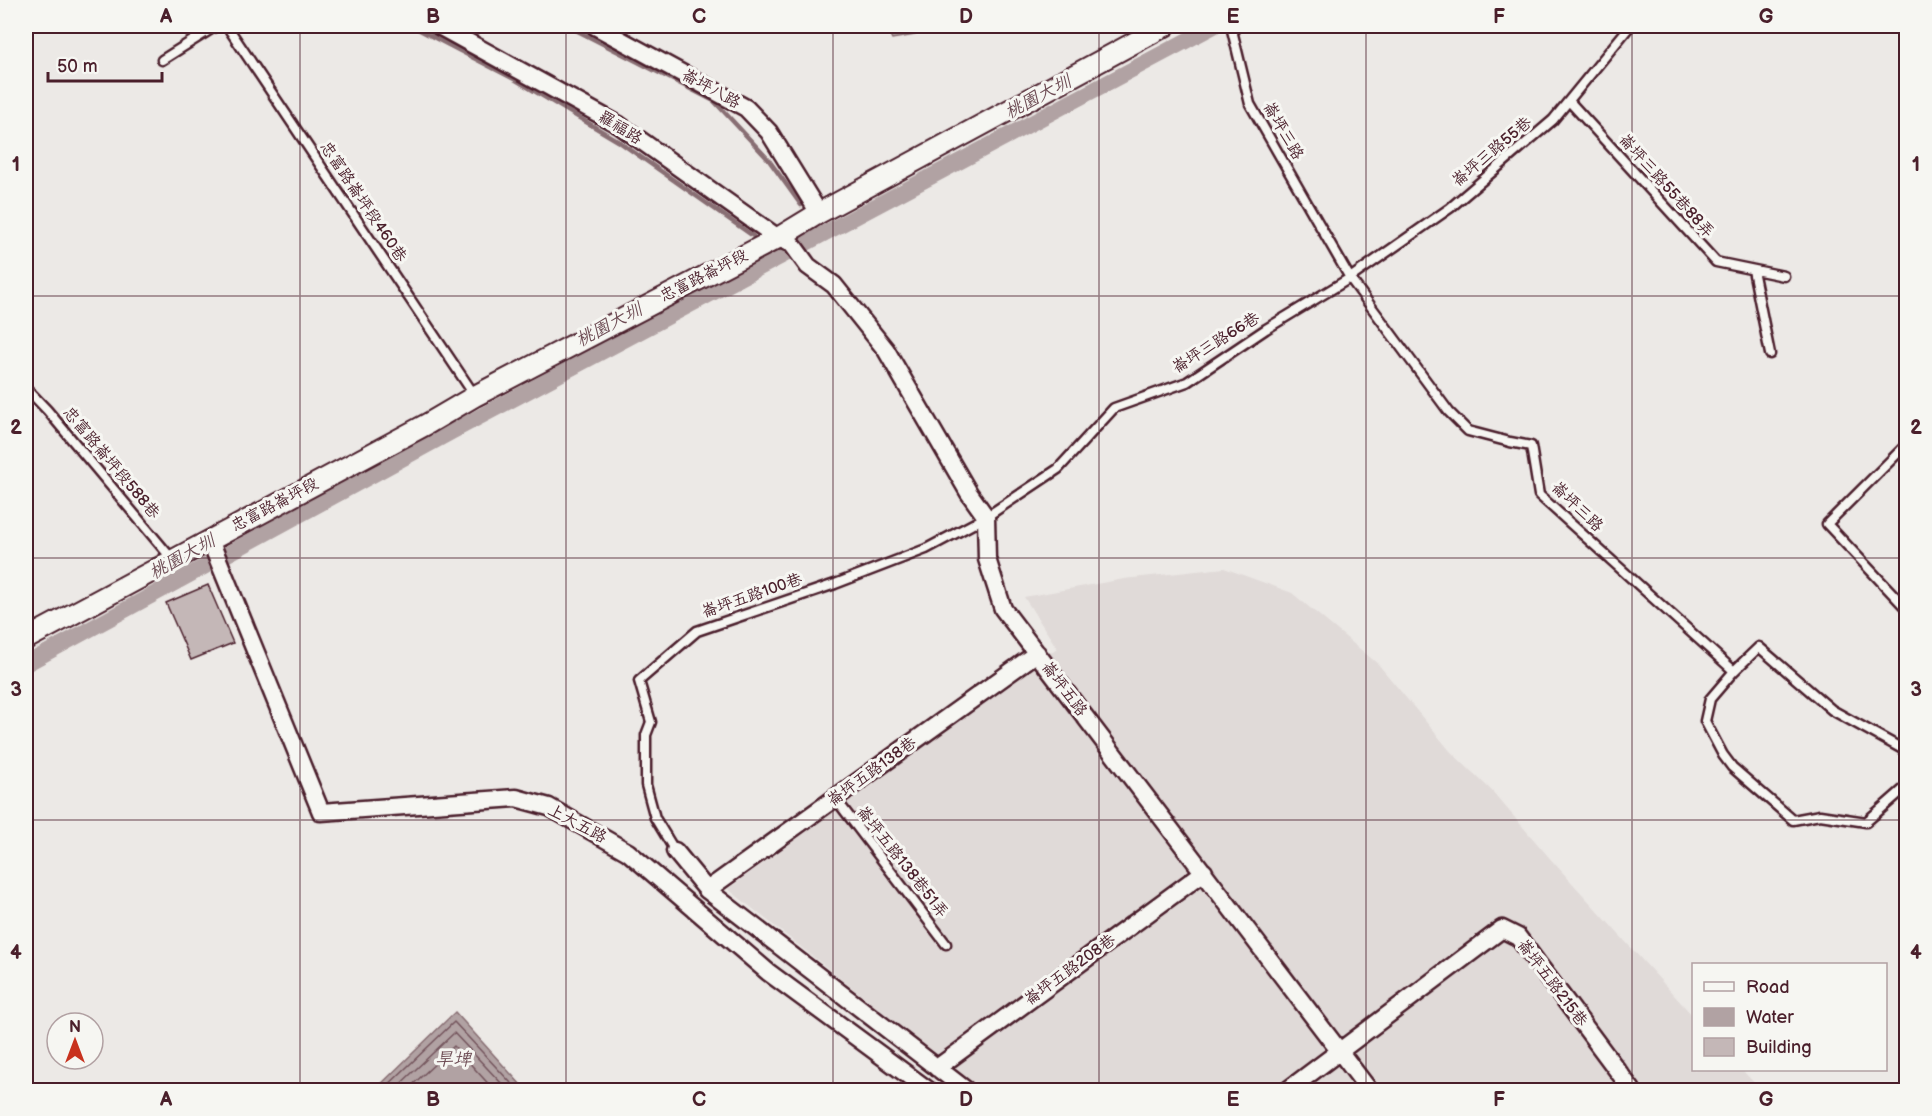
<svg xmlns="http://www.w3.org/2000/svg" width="1932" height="1116" font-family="'Balsamiq Sans','LXGW WenKai TC',sans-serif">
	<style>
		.built { fill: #e0dad8 }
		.water { fill: #b1a2a3; stroke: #886e73; stroke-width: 1.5 }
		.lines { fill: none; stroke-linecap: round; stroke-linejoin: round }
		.shore { stroke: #73535b; stroke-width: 1.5 }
		.stream { stroke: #886e73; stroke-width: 4.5 }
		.canal { stroke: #b1a2a3; stroke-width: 16 }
		.building { fill: #c4b7b7; stroke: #4a1f2b; stroke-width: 1.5 }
		.service-casing { stroke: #4a1f2b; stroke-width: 13 }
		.minor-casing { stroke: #4a1f2b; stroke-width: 21 }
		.tertiary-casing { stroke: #4a1f2b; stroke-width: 24 }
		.service { stroke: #f6f6f2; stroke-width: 8 }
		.minor { stroke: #f6f6f2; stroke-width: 16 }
		.tertiary { stroke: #f6f6f2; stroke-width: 20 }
		.grid { fill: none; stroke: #4a1f2b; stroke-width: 1.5; stroke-opacity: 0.55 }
		.labels { text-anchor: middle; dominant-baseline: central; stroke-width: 6; stroke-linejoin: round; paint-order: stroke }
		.street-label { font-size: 16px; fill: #4a1f2b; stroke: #f6f6f2 }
		.water-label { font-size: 18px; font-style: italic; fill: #6e4d55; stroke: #f6f6f2 }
		.neatline { fill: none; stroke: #4a1f2b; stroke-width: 2 }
		.grid-label { font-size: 20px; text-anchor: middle; font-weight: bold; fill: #4a1f2b }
	</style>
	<rect width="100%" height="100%" fill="#ece9e6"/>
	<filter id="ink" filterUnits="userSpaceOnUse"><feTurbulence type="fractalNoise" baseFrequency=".0167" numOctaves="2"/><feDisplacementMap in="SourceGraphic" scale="12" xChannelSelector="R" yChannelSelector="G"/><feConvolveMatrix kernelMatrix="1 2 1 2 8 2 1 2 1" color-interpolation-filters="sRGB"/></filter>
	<g filter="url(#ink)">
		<path class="built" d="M 1224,568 L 1292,593 L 1378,664 L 1451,752 L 1491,790 L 1554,863 L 1693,1016 L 1694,1070 L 1742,1070 L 1761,1090 L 980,1090 L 728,889 L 1057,648 L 1024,597 L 1124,579 Z"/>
		<path class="water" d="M 885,26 L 929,26 L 915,35 L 892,39 Z
			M 455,1012 L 521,1085 L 514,1090 L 375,1090 Z"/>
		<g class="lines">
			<path class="shore" d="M 383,1090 L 454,1022 L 511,1083 L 511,1090
				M 394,1090 L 454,1033 L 503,1085 L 503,1090
				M 407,1090 L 454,1046 L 494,1090"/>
			<path class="stream" d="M 412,26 L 516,80 L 618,141 L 753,236
				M 568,26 L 714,101 L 768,159 L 801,205
				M 816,230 L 820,236
				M 774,252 L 782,257"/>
			<path class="canal" d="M 26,664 L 453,431 L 1214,26"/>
		</g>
		<path class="building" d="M 208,585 L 233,643 L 191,660 L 166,603 Z"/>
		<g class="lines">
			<g class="service-casing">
				<path id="service" d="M 227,26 L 475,396
					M 1231,26 L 1250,104 L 1350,278 L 1449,412 L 1468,431 L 1510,442 L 1531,446 L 1539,495 L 1734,671 L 1759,647 L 1832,710 L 1906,751
					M 162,60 L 216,26
					M 1569,101 L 1716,262 L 1784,276
					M 1753,270 L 1770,354
					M 26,388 L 47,410 L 172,559
					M 1906,445 L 1827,524 L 1906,608
					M 1734,671 L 1710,699 L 1705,721 L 1723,755 L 1732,767 L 1793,820 L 1820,815 L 1866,822 L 1906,787
					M 835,798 L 946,944
					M 675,851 L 655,818 L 646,785 L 646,735 L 651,722 L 639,681 L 697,631 L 835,584 L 926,549 L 986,517 L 1058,469 L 1114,408 L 1187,382 L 1266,329 L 1350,278 L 1450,208 L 1553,120 L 1630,26"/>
			</g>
			<g class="minor-casing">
				<path id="minor" d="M 439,26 L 619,125 L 778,238 L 792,244 L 808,266 L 834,285 L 886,350 L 969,493 L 986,517 L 987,559 L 1003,609 L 1369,1090
					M 595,26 L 746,108 L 769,132 L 819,213
					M 210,540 L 321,812 L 516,798 L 549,807 L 628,852 L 768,972 L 928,1090
					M 675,851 L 707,890 L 966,1090
					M 707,890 L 1037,653
					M 937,1068 L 1204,872
					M 1288,1090 L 1502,929 L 1518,937 L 1632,1090"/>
			</g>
			<g class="tertiary-casing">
				<path id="tertiary" d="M 26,639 L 429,423 L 475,396 L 778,238 L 819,213 L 1165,26"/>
			</g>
			<use href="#service" class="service"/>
			<use href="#minor" class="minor"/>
			<use href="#tertiary" class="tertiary"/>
		</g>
	</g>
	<path class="grid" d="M 300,26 L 300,1090M 566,26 L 566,1090M 833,26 L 833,1090M 1099,26 L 1099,1090M 1366,26 L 1366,1090M 1632,26 L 1632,1090M 26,296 L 1906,296M 26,558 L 1906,558M 26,820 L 1906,820"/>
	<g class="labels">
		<g class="street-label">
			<text transform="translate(711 89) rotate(29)">崙坪八路</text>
			<text transform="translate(620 128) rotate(32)">羅福路</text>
			<text transform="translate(1283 131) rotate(60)">崙坪三路</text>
			<text transform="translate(1492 152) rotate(-40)">崙坪三路55巷</text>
			<text transform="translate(1666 186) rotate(48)">崙坪三路55巷88弄</text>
			<text transform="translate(363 202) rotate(56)">忠富路崙坪段460巷</text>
			<text transform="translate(704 276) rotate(-27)">忠富路崙坪段</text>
			<text transform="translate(1216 343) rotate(-32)">崙坪三路66巷</text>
			<text transform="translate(111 463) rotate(50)">忠富路崙坪段588巷</text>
			<text transform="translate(275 505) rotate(-28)">忠富路崙坪段</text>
			<text transform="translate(1577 507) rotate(44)">崙坪三路</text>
			<text transform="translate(752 596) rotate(-19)">崙坪五路100巷</text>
			<text transform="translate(1064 689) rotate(53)">崙坪五路</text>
			<text transform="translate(872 772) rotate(-36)">崙坪五路138巷</text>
			<text transform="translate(577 824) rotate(28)">上大五路</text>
			<text transform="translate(902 862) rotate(52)">崙坪五路138巷51弄</text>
			<text transform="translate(1070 970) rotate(-36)">崙坪五路208巷</text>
			<text transform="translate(1552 983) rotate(53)">崙坪五路215巷</text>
		</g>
		<g class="water-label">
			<text transform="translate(1038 97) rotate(-28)">桃園大圳</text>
			<text transform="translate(609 325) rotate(-28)">桃園大圳</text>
			<text transform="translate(182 557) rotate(-29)">桃園大圳</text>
			<text x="453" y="1059">旱埤</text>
		</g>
	</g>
	<rect width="1932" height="1116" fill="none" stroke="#f6f6f2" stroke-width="66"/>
	<rect x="1692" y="963" width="195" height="108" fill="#f6f6f2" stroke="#b1a0a2" stroke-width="1.5"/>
	<rect x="1704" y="982" width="30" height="9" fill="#f6f6f2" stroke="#b1a0a2" stroke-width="1.5"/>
	<text x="1746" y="993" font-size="18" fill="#4a1f2b">Road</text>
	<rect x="1704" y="1008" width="30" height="18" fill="#b1a2a3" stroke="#b1a0a2" stroke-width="1.5"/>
	<text x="1746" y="1023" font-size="18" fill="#4a1f2b">Water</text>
	<rect x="1704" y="1038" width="30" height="18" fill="#c4b7b7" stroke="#b1a0a2" stroke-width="1.5"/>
	<text x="1746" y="1053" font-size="18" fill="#4a1f2b">Building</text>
	<g transform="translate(75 1041)"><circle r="28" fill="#f6f6f2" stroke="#b1a0a2" stroke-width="1.5"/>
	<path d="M0-4.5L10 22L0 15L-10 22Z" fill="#c8321e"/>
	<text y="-9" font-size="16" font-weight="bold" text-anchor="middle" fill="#4a1f2b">N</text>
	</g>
	<path d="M48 72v9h114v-9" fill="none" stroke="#4a1f2b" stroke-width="3"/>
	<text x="57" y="72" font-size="18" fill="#4a1f2b" stroke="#f6f6f2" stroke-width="4.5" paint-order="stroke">50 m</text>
	<rect x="33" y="33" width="1866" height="1050" class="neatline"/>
	<g class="grid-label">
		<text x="166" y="23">A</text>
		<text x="433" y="23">B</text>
		<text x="699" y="23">C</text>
		<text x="966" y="23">D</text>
		<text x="1233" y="23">E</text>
		<text x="1499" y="23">F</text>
		<text x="1766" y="23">G</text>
		<text x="16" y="171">1</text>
		<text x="1916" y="171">1</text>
		<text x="16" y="434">2</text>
		<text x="1916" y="434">2</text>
		<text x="16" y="696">3</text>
		<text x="1916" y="696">3</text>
		<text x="16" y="959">4</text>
		<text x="1916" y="959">4</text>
		<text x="166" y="1106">A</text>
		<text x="433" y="1106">B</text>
		<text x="699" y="1106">C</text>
		<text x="966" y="1106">D</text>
		<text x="1233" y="1106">E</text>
		<text x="1499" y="1106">F</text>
		<text x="1766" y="1106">G</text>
	</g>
</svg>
